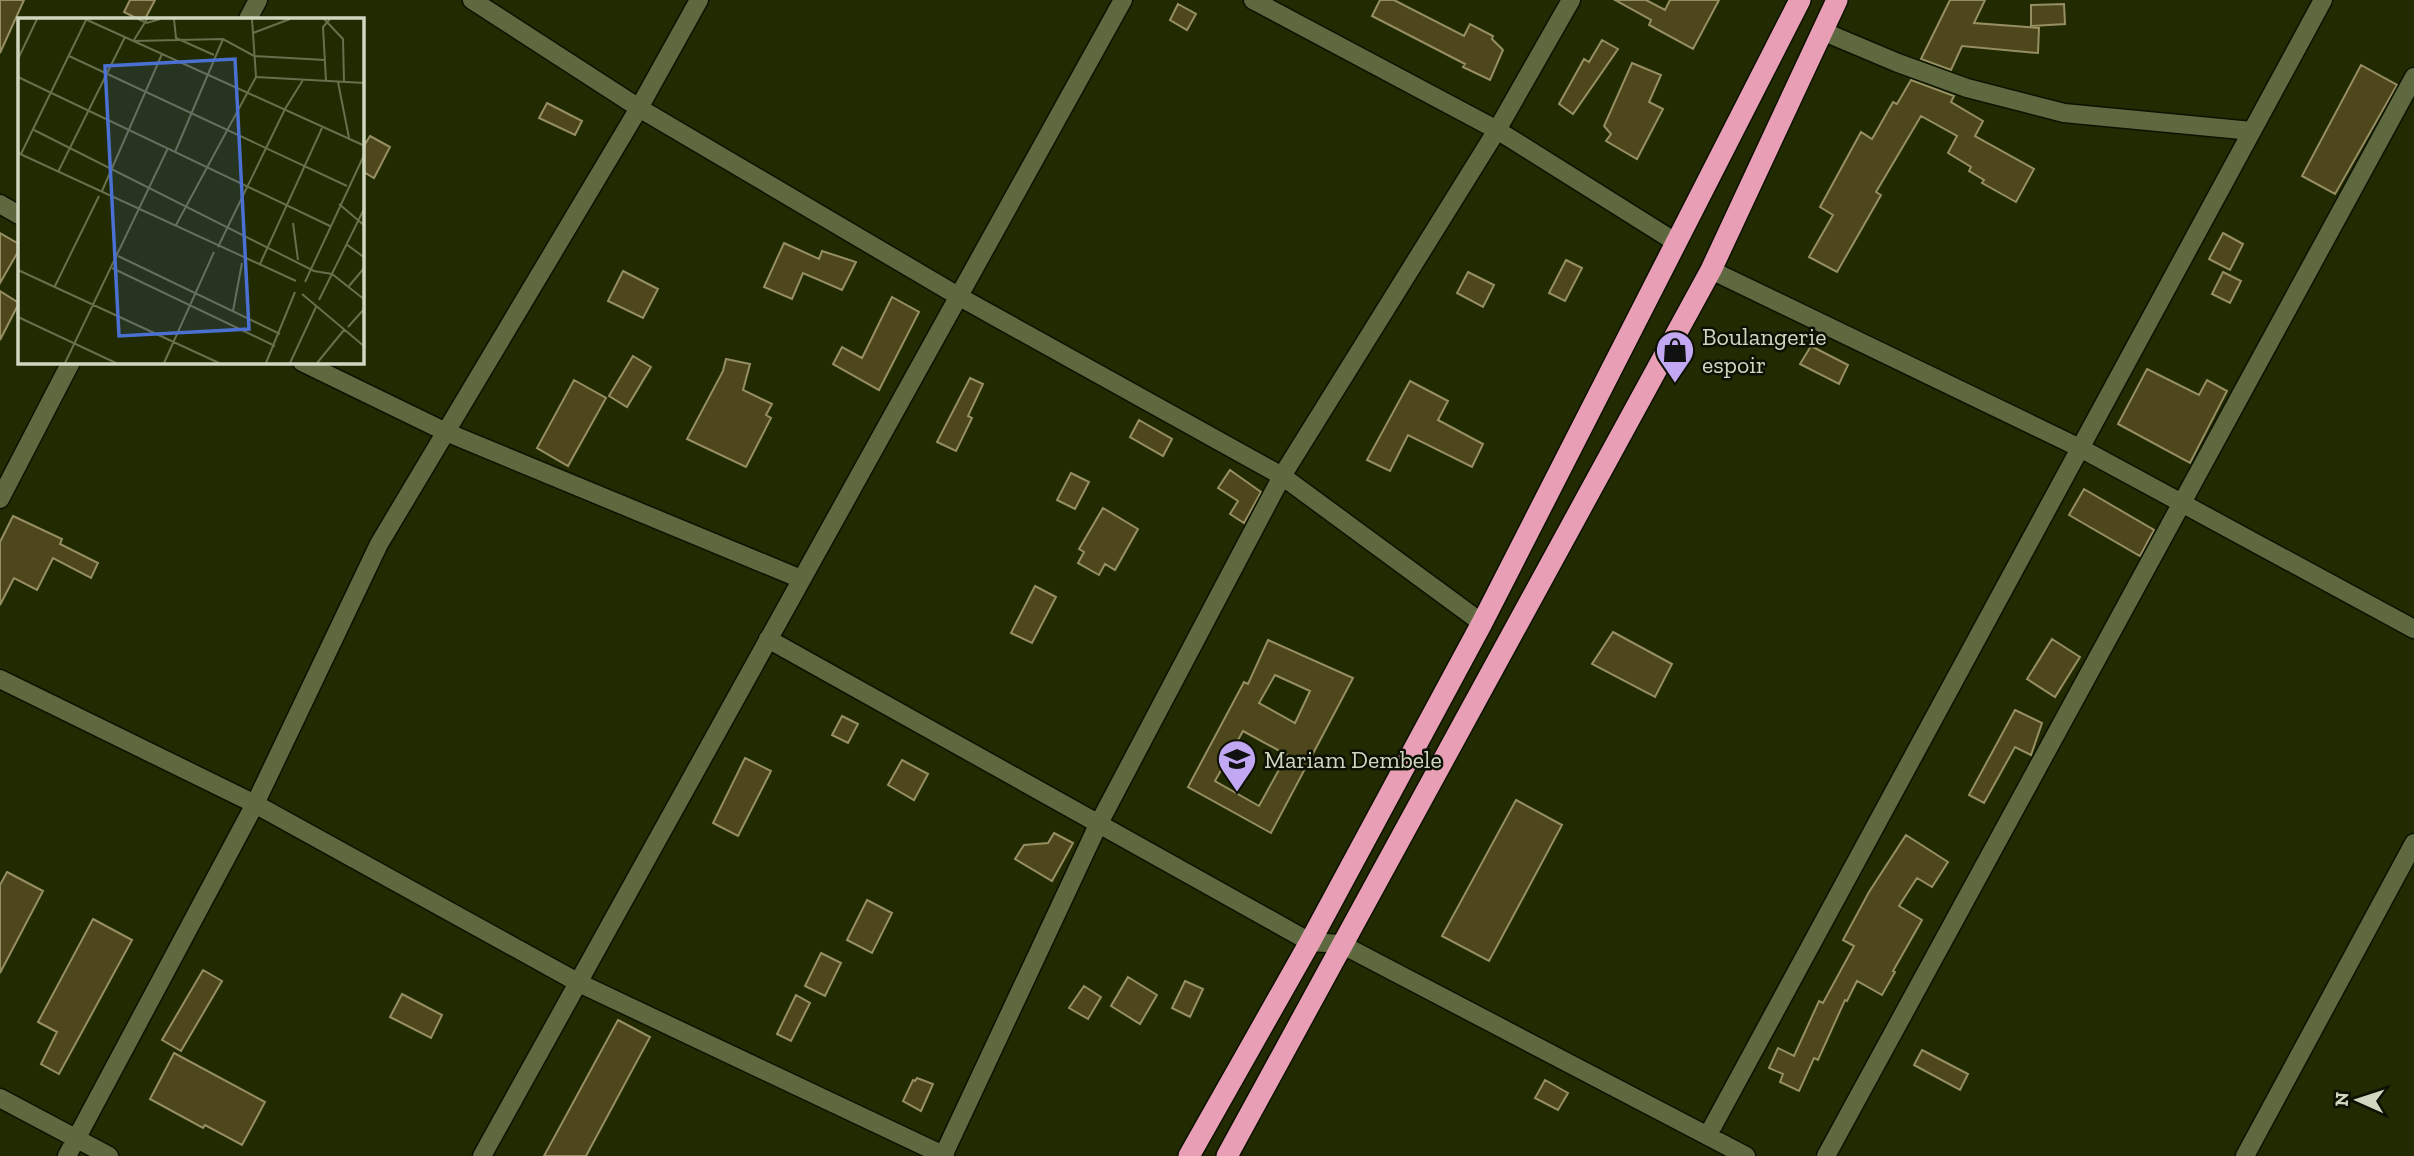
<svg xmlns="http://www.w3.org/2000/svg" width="2414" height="1156" font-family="'Zilla Slab',serif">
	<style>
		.building { fill: #4e471c; stroke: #968f62; stroke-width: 2; fill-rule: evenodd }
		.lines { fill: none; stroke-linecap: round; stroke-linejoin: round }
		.minor-casing { stroke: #0d1200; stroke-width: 21 }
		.highway-casing { stroke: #0d1200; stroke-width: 24 }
		.minor { stroke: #5e693f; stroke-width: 18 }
		.highway { stroke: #e89fb5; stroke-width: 21 }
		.labels { text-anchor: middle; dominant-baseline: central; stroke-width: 5; stroke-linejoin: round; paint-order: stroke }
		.poi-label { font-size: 24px; fill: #d0d7c0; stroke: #0d1103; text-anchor: start }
		.inset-road { fill: none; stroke: #686f4d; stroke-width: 2 }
		.view { fill: #4a70d2; fill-opacity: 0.15; stroke: #4a70d2; stroke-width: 3.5 }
		.inset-edge { fill: none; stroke: #d0d7c0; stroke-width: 3.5 }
	</style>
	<rect width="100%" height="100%" fill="#222a01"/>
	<path class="building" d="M 0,0 L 24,0 L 0,53 Z
		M 130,0 L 155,0 L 145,19 L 138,19 L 124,12 Z
		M 1380,0 L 1394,0 L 1464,36 L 1470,24 L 1493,36 L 1492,39 L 1503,50 L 1490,80 L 1463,67 L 1465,64 L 1372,16 Z
		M 1615,0 L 1646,0 L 1665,10 L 1670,0 L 1719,0 L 1693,49 L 1649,25 L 1651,20 Z
		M 1950,0 L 1985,0 L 1974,23 L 2039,28 L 2038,53 L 1962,46 L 1951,70 L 1921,59 Z
		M 1178,4 L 1196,14 L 1187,30 L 1170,20 Z
		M 2064,4 L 2065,24 L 2031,26 L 2031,5 Z
		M 1602,40 L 1618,49 L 1573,114 L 1559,104 L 1584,59 L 1589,62 Z
		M 1632,63 L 1661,75 L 1649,102 L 1663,109 L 1637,159 L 1606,141 L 1611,134 L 1604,126 Z
		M 2361,65 L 2397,85 L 2335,194 L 2302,176 Z
		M 1911,80 L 1954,96 L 1951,102 L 1983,121 L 1975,136 L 2034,169 L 2016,202 L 1982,183 L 1984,180 L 1969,171 L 1971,167 L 1948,153 L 1957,136 L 1921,116 L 1876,192 L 1881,195 L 1837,272 L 1809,257 L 1833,215 L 1820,207 L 1861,132 L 1872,139 L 1893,102 L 1897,104 Z
		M 547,103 L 582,121 L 575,135 L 539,118 Z
		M 370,136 L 390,147 L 374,178 L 362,171 L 362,149 Z
		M 0,233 L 19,244 L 19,250 L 0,283 Z
		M 2223,233 L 2243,244 L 2230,270 L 2209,259 Z
		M 784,243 L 819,259 L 822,251 L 856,262 L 842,290 L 803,273 L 792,299 L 764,287 Z
		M 1566,260 L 1582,268 L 1565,301 L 1549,293 Z
		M 623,271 L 658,289 L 643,318 L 608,301 Z
		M 1468,272 L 1494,285 L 1483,307 L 1457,293 Z
		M 2223,272 L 2241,281 L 2230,303 L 2212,294 Z
		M 0,291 L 19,303 L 0,340 Z
		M 892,297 L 919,312 L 879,390 L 833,364 L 842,347 L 862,358 Z
		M 1811,346 L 1848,365 L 1839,384 L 1800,364 Z
		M 633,356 L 651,367 L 627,407 L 609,396 Z
		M 726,359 L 750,364 L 743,390 L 772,404 L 766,415 L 771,418 L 746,467 L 687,439 L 723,371 Z
		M 2147,369 L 2199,395 L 2207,380 L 2227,391 L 2190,463 L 2118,424 Z
		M 970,378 L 983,384 L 968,416 L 972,418 L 956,451 L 937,442 Z
		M 574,380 L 606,398 L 568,466 L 537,448 Z
		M 1410,381 L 1448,401 L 1438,420 L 1483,444 L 1472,467 L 1408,435 L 1390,471 L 1367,460 Z
		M 1139,420 L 1172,439 L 1163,456 L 1130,437 Z
		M 1230,470 L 1261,492 L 1244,523 L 1230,514 L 1238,501 L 1218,488 Z
		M 1071,473 L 1089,482 L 1075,509 L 1057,500 Z
		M 2084,489 L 2154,530 L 2140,556 L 2069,515 Z
		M 1103,508 L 1138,529 L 1115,570 L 1105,564 L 1099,575 L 1078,563 L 1084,552 L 1079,549 Z
		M 13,516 L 62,539 L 60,544 L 98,563 L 91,578 L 53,558 L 37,590 L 14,578 L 0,605 L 0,542 Z
		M 1035,586 L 1056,597 L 1032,643 L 1011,633 Z
		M 1613,632 L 1672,664 L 1655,697 L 1592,664 Z
		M 2052,639 L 2080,657 L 2055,697 L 2027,679 Z
		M 1268,640 L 1353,678 L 1271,833 L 1188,787 L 1244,682 L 1248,684 ZM 1275,675 L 1310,691 L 1295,723 L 1259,703 ZM 1243,731 L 1287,755 L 1259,806 L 1215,781 Z
		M 2015,710 L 2042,723 L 2031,755 L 2015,747 L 1984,803 L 1969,795 Z
		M 842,716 L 858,724 L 848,743 L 832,735 Z
		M 745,758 L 771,771 L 738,836 L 713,823 Z
		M 902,760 L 928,774 L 914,800 L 888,785 Z
		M 1516,800 L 1562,825 L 1489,961 L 1442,936 Z
		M 1054,833 L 1073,843 L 1052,881 L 1015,859 L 1024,845 L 1048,843 Z
		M 1906,835 L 1948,862 L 1932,887 L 1917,878 L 1899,906 L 1922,920 L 1893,971 L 1895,972 L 1882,995 L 1857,981 L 1847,1001 L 1845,1000 L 1818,1060 L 1814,1058 L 1799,1091 L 1780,1082 L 1783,1074 L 1769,1068 L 1778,1048 L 1794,1056 L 1819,1001 L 1823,1003 L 1854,946 L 1843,940 L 1869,892 Z
		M 7,872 L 43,891 L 0,973 L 0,885 Z
		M 867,900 L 892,913 L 872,953 L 847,940 Z
		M 93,919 L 132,940 L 59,1074 L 41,1064 L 57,1032 L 38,1022 Z
		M 821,953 L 841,963 L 825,996 L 805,986 Z
		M 203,970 L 222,981 L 181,1051 L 162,1040 Z
		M 1128,977 L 1157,995 L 1140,1024 L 1111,1006 Z
		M 1185,981 L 1203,989 L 1190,1017 L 1172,1008 Z
		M 1084,986 L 1101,997 L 1088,1019 L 1069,1008 Z
		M 402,994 L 442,1015 L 431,1038 L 390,1017 Z
		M 796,995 L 810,1003 L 791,1041 L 777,1034 Z
		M 618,1020 L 650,1037 L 586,1156 L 544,1156 Z
		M 1922,1050 L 1968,1074 L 1960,1090 L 1914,1065 Z
		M 174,1053 L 265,1102 L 242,1145 L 205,1125 L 203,1128 L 150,1099 Z
		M 917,1078 L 933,1084 L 921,1111 L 903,1101 L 913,1080 L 915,1081 Z
		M 1545,1080 L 1568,1093 L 1558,1110 L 1535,1098 Z"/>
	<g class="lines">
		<g class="minor-casing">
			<path id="minor" d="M 472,0 L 639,108 L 958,296 L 1282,476 L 1482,623
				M 1253,0 L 1497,130 L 1677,243
				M 248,19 L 258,0
				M 1822,31 L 1898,63 L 1967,88 L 2064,113 L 2252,131
				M 0,204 L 19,215
				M 1711,270 L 2082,449 L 2414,629
				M 302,362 L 446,432 L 801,579
				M 0,499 L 71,362
				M 768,639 L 1310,942 L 1341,944 L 1746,1156
				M 0,679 L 255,804 L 579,983 L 945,1156
				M 0,1098 L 109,1156
				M 1708,1135 L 2323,0
				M 67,1156 L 255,804 L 379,544 L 639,108 L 699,0
				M 482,1156 L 1123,0
				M 943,1156 L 1098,825 L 1282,476 L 1497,130 L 1571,0
				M 1826,1156 L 2414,77
				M 2245,1156 L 2414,843"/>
		</g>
		<g class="highway-casing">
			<path id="highway" d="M 1189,1156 L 1310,942 L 1482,623 L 1800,0
				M 1227,1156 L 1711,270 L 1837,0"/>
		</g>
		<use href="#minor" class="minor"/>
		<use href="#highway" class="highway"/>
	</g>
	<defs>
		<g id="shop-pin" transform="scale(2.0125)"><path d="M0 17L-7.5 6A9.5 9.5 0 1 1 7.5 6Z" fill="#c2a8f2" stroke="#0d1103"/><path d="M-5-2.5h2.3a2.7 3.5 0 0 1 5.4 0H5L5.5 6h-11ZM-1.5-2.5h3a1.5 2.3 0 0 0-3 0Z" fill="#111"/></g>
		<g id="school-pin" transform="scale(2.0125)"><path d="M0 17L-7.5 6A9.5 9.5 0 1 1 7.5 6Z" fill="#c2a8f2" stroke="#0d1103"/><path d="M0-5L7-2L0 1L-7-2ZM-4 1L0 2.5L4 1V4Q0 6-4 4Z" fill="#111"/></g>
	</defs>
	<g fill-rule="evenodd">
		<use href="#shop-pin" x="1675" y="350"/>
		<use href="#school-pin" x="1237" y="759"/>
	</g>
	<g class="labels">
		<g class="poi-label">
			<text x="1702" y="336">Boulangerie<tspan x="1702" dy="28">espoir</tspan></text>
			<text x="1264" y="759">Mariam Dembele</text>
		</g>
	</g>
	<g transform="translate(18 18)">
		<rect width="346" height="346" fill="#222a01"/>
		<path class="inset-road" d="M 67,1 L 347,128M 120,1 L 129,5 L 142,1M 156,1 L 158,20 L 196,37M 306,1 L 325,21 L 326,64M 235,15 L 272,1M 116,22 L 129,1M 116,23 L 205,21 L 236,38 L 307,42M 51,38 L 329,168M 0,41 L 19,1M 0,59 L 312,208M 238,59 L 347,65M 308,63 L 305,9 L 312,1M 320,64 L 331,120M 16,112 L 296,253 L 314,256 L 347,282M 157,134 L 205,21M 0,135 L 278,263M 3,136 L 68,2M 40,154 L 107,19M 84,173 L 144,36M 321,186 L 347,208M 275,205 L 280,242M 158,207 L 238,59 L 234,1M 328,226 L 347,240M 200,229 L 267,91 L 285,62M 100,238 L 262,316M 242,246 L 304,110M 94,250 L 257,328M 0,252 L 201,345M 287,264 L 347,135M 37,268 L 81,178M 331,268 L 347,249M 284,276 L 347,329M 301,282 L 347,189M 215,293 L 224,245M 0,299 L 98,345M 330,309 L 347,290M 47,345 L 150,130M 146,345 L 196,234M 248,345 L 277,274M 272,345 L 298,289M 299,345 L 326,312"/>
		<path class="view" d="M 217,41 L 231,311 L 101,318 L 87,48 Z"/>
		<rect width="346" height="346" class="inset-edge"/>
	</g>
	<g transform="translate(2358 1100) rotate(273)" stroke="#0d1103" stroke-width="5" paint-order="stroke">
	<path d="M0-5L12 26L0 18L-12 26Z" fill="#d0d7c0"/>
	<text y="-10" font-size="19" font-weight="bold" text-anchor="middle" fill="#d0d7c0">N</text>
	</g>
</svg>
